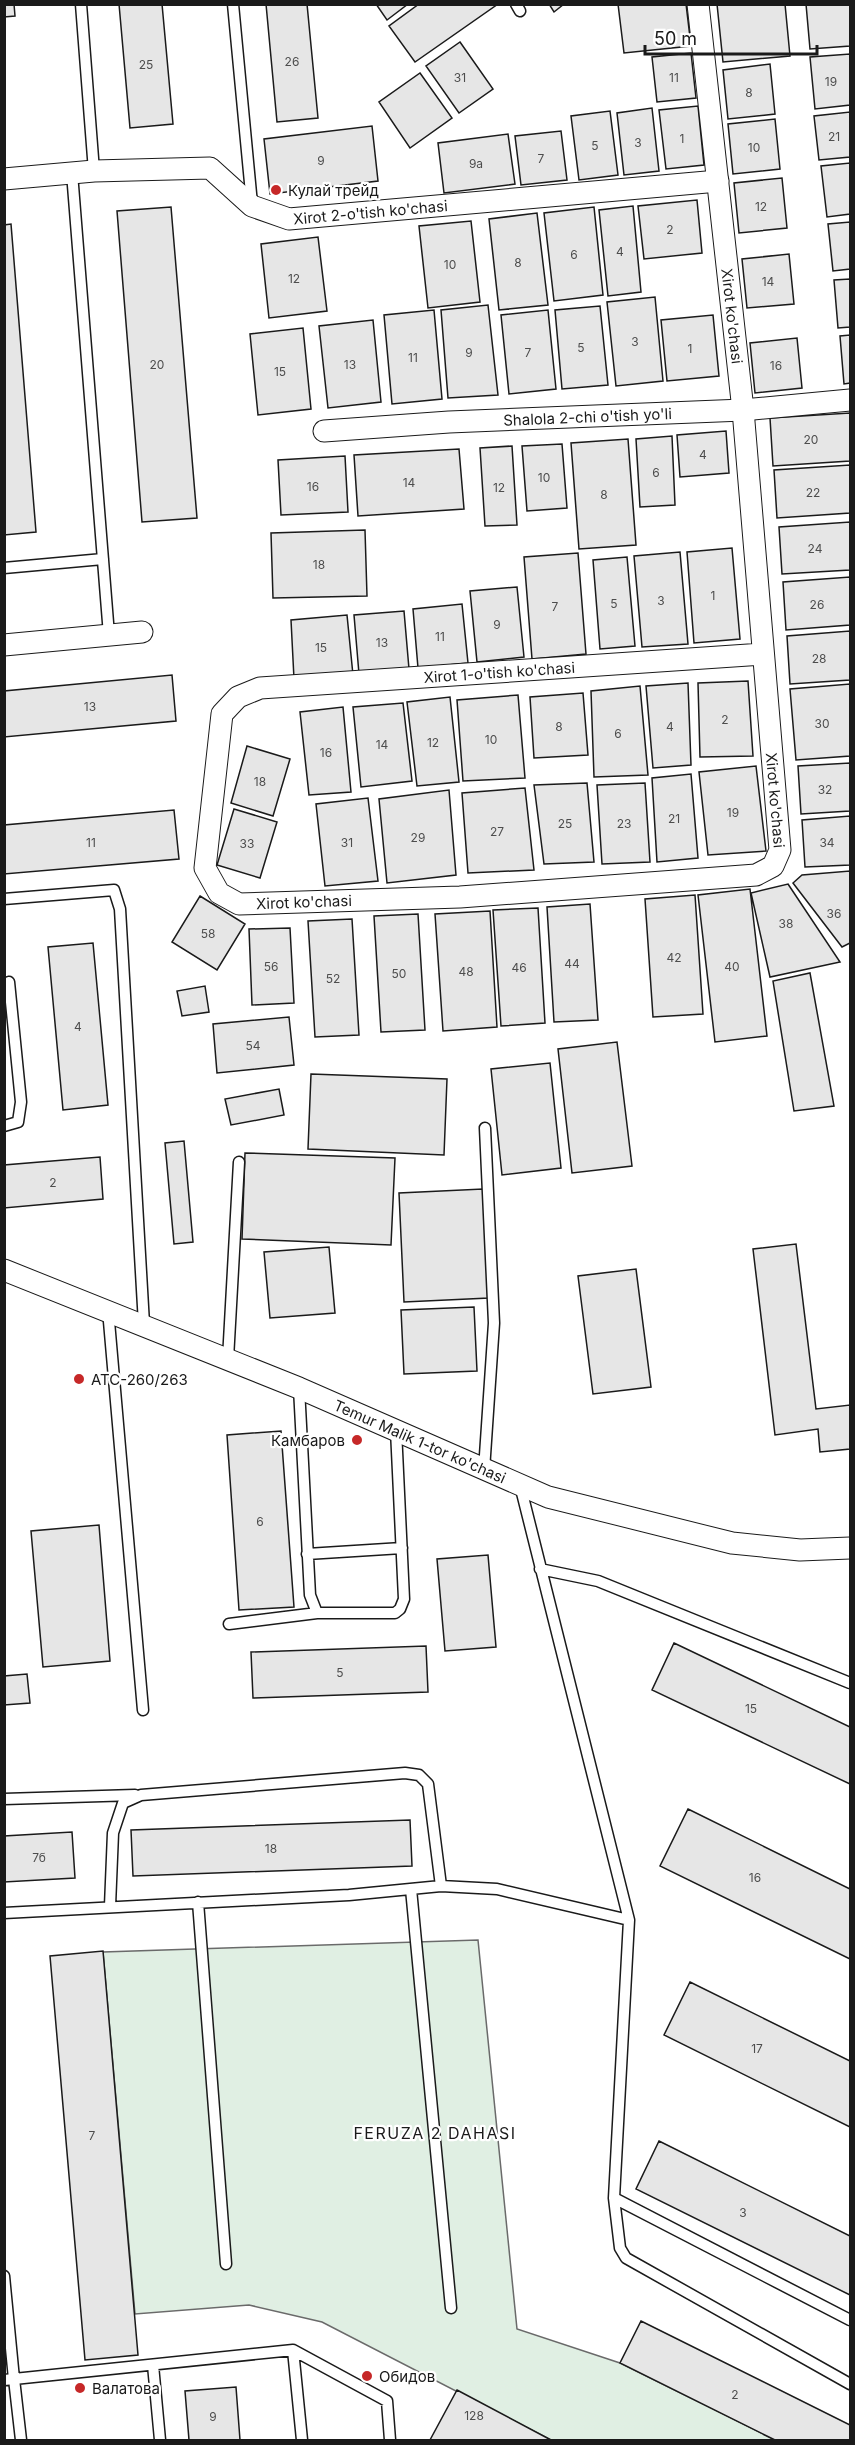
<svg xmlns="http://www.w3.org/2000/svg" width="855" height="2445" font-family="Inter,sans-serif">
	<style>
		.green { fill: #e0efe3; stroke: #6a6a6a; stroke-width: 1.5 }
		.building { fill: #e6e6e6; stroke: #1a1a1a; stroke-width: 1.5 }
		.lines { fill: none; stroke-linecap: round; stroke-linejoin: round }
		.service-casing { stroke: #1a1a1a; stroke-width: 13 }
		.minor-casing { stroke: #1a1a1a; stroke-width: 23 }
		.service { stroke: #fff; stroke-width: 10 }
		.minor { stroke: #fff; stroke-width: 21 }
		.poi-dot { fill: #c62828; stroke: #fff; stroke-width: 2 }
		.labels { text-anchor: middle; dominant-baseline: central; stroke-width: 4.5; stroke-linejoin: round; paint-order: stroke }
		.number-label { font-size: 12px; fill: #4d4d4d }
		.poi-label { font-size: 15px; fill: #1a1a1a; stroke: #fff; text-anchor: start }
		.street-label { font-size: 15px; fill: #1a1a1a; stroke: #fff }
		.neighbourhood-label { font-size: 16px; letter-spacing: 1.5px; fill: #1a1a1a; stroke: #fff }
	</style>
	<rect width="100%" height="100%" fill="#fff"/>
	<path class="green" d="M 478,1940 L 517,2329 L 620,2363 L 775,2440 L 551,2440 L 322,2322 L 249,2305 L 135,2314 L 103,1952 Z"/>
	<path class="building" d="M 4,4 L 14,4 L 15,16 L 4,17 Z
		M 119,4 L 162,4 L 173,124 L 130,128 Z
		M 266,4 L 307,4 L 318,118 L 277,122 Z
		M 376,4 L 408,4 L 387,20 Z
		M 419,4 L 498,4 L 415,62 L 389,26 Z
		M 549,4 L 564,4 L 554,12 Z
		M 618,4 L 686,4 L 691,46 L 624,53 Z
		M 717,4 L 785,4 L 790,56 L 723,62 Z
		M 806,4 L 850,4 L 850,46 L 810,49 Z
		M 460,42 L 493,89 L 459,113 L 426,66 Z
		M 691,53 L 696,98 L 657,102 L 652,57 Z
		M 850,54 L 850,105 L 815,109 L 810,57 Z
		M 770,64 L 775,114 L 728,119 L 723,70 Z
		M 420,73 L 452,118 L 410,148 L 379,102 Z
		M 698,106 L 704,165 L 666,169 L 659,110 Z
		M 652,108 L 659,171 L 624,175 L 617,113 Z
		M 610,111 L 618,175 L 579,180 L 571,116 Z
		M 850,112 L 850,157 L 819,160 L 814,116 Z
		M 775,119 L 780,169 L 733,174 L 728,124 Z
		M 372,126 L 378,181 L 270,194 L 264,139 Z
		M 561,131 L 567,180 L 521,185 L 515,136 Z
		M 508,134 L 515,184 L 444,193 L 438,143 Z
		M 850,163 L 850,214 L 827,217 L 821,166 Z
		M 782,178 L 787,228 L 739,233 L 734,183 Z
		M 697,200 L 702,253 L 644,259 L 638,206 Z
		M 633,206 L 641,292 L 608,296 L 599,210 Z
		M 171,207 L 197,518 L 142,522 L 117,211 Z
		M 594,207 L 603,295 L 554,301 L 544,213 Z
		M 537,213 L 548,305 L 499,310 L 489,219 Z
		M 471,221 L 480,302 L 428,308 L 419,226 Z
		M 850,222 L 850,269 L 833,271 L 828,224 Z
		M 11,224 L 36,532 L 4,535 L 4,225 Z
		M 318,237 L 327,311 L 269,318 L 261,244 Z
		M 789,254 L 794,304 L 747,308 L 742,259 Z
		M 850,279 L 850,327 L 838,328 L 834,280 Z
		M 655,297 L 663,381 L 616,386 L 607,302 Z
		M 488,305 L 498,395 L 448,398 L 441,310 Z
		M 600,306 L 608,385 L 562,389 L 555,310 Z
		M 434,310 L 442,399 L 392,404 L 384,315 Z
		M 548,310 L 556,389 L 509,394 L 501,315 Z
		M 713,315 L 719,376 L 667,381 L 661,320 Z
		M 373,320 L 381,402 L 328,408 L 319,326 Z
		M 303,328 L 311,409 L 258,415 L 250,334 Z
		M 850,335 L 850,383 L 844,384 L 840,336 Z
		M 797,338 L 802,388 L 755,393 L 750,343 Z
		M 850,413 L 850,461 L 773,466 L 770,418 Z
		M 726,431 L 729,473 L 680,477 L 677,435 Z
		M 672,436 L 675,505 L 640,507 L 636,439 Z
		M 628,439 L 636,545 L 579,549 L 571,443 Z
		M 562,444 L 567,508 L 527,511 L 522,446 Z
		M 512,446 L 517,525 L 485,526 L 480,448 Z
		M 459,449 L 464,509 L 358,516 L 354,455 Z
		M 345,456 L 348,512 L 281,515 L 278,460 Z
		M 850,465 L 850,513 L 777,518 L 774,470 Z
		M 850,522 L 850,570 L 782,574 L 779,527 Z
		M 365,530 L 367,596 L 273,598 L 271,533 Z
		M 732,548 L 740,639 L 694,643 L 687,552 Z
		M 680,552 L 688,644 L 642,647 L 634,556 Z
		M 578,553 L 586,654 L 532,659 L 524,557 Z
		M 627,557 L 635,646 L 600,649 L 593,560 Z
		M 850,577 L 850,625 L 786,630 L 783,582 Z
		M 517,587 L 524,657 L 477,662 L 470,591 Z
		M 462,604 L 468,663 L 418,668 L 413,609 Z
		M 404,611 L 409,669 L 359,674 L 354,615 Z
		M 347,615 L 353,675 L 294,679 L 291,620 Z
		M 850,631 L 850,680 L 790,684 L 787,636 Z
		M 172,675 L 176,721 L 4,737 L 4,691 Z
		M 748,681 L 753,756 L 700,757 L 698,683 Z
		M 688,683 L 691,765 L 653,768 L 646,686 Z
		M 850,684 L 850,756 L 796,760 L 790,689 Z
		M 640,686 L 648,775 L 594,777 L 591,691 Z
		M 583,693 L 588,755 L 534,758 L 530,697 Z
		M 518,695 L 525,778 L 463,781 L 457,700 Z
		M 450,697 L 459,782 L 417,786 L 407,702 Z
		M 403,703 L 412,781 L 361,787 L 353,707 Z
		M 343,707 L 351,792 L 309,795 L 300,712 Z
		M 247,746 L 290,759 L 273,816 L 231,803 Z
		M 850,763 L 850,811 L 801,814 L 798,766 Z
		M 756,766 L 766,851 L 708,855 L 699,772 Z
		M 691,774 L 698,858 L 657,862 L 652,778 Z
		M 587,783 L 594,862 L 544,864 L 534,785 Z
		M 645,783 L 650,862 L 602,864 L 597,785 Z
		M 525,788 L 534,870 L 468,873 L 462,793 Z
		M 449,790 L 456,875 L 387,883 L 379,799 Z
		M 368,798 L 378,881 L 325,886 L 316,804 Z
		M 234,809 L 277,822 L 260,878 L 217,865 Z
		M 174,810 L 179,859 L 4,874 L 4,825 Z
		M 850,816 L 850,865 L 805,867 L 802,820 Z
		M 850,871 L 850,943 L 842,947 L 793,883 L 802,875 Z
		M 788,884 L 840,962 L 770,977 L 751,893 Z
		M 750,889 L 767,1036 L 715,1042 L 698,895 Z
		M 695,895 L 703,1014 L 653,1017 L 645,899 Z
		M 200,896 L 245,924 L 217,970 L 172,942 Z
		M 590,904 L 598,1020 L 554,1022 L 547,907 Z
		M 538,908 L 545,1023 L 501,1026 L 493,910 Z
		M 490,911 L 497,1027 L 443,1031 L 435,914 Z
		M 418,914 L 425,1030 L 381,1032 L 374,916 Z
		M 352,919 L 359,1035 L 315,1037 L 308,921 Z
		M 290,928 L 294,1003 L 252,1005 L 249,929 Z
		M 93,943 L 108,1105 L 63,1110 L 48,947 Z
		M 810,973 L 834,1106 L 794,1111 L 773,981 Z
		M 205,986 L 209,1012 L 182,1016 L 177,991 Z
		M 289,1017 L 294,1065 L 217,1073 L 213,1024 Z
		M 617,1042 L 632,1166 L 572,1173 L 558,1049 Z
		M 550,1063 L 561,1168 L 502,1175 L 491,1069 Z
		M 311,1074 L 447,1079 L 444,1155 L 308,1149 Z
		M 279,1089 L 284,1115 L 231,1125 L 225,1099 Z
		M 184,1141 L 193,1242 L 174,1244 L 165,1143 Z
		M 245,1153 L 395,1158 L 391,1245 L 242,1239 Z
		M 100,1157 L 103,1199 L 4,1208 L 4,1165 Z
		M 483,1189 L 489,1298 L 404,1302 L 399,1193 Z
		M 796,1244 L 816,1409 L 850,1405 L 850,1449 L 820,1452 L 818,1429 L 775,1435 L 753,1249 Z
		M 329,1247 L 335,1313 L 270,1318 L 264,1252 Z
		M 636,1269 L 651,1387 L 593,1394 L 578,1276 Z
		M 474,1307 L 477,1371 L 404,1374 L 401,1310 Z
		M 281,1431 L 294,1607 L 239,1610 L 227,1435 Z
		M 99,1525 L 110,1661 L 43,1667 L 31,1531 Z
		M 488,1555 L 496,1647 L 445,1651 L 437,1559 Z
		M 674,1643 L 850,1727 L 850,1784 L 652,1690 Z
		M 426,1646 L 428,1692 L 253,1698 L 251,1652 Z
		M 27,1674 L 30,1703 L 4,1705 L 4,1676 Z
		M 688,1809 L 850,1889 L 850,1959 L 660,1866 Z
		M 410,1820 L 412,1866 L 133,1876 L 131,1830 Z
		M 72,1832 L 75,1878 L 4,1882 L 4,1836 Z
		M 103,1951 L 138,2355 L 85,2360 L 50,1956 Z
		M 690,1982 L 850,2061 L 850,2127 L 664,2035 Z
		M 659,2141 L 850,2236 L 850,2295 L 636,2189 Z
		M 641,2321 L 850,2425 L 850,2440 L 775,2440 L 620,2363 Z
		M 236,2387 L 240,2440 L 189,2440 L 185,2391 Z
		M 457,2390 L 551,2440 L 430,2440 Z"/>
	<g class="lines">
		<g class="service-casing">
			<path id="service" d="M 81,4 L 94,171
				M 233,4 L 252,204
				M 516,4 L 520,11
				M 72,173 L 109,635
				M 4,568 L 103,559
				M 4,899 L 114,890 L 120,909 L 144,1324
				M 4,1126 L 18,1122 L 21,1102 L 9,982
				M 108,1310 L 143,1710
				M 228,1359 L 239,1162
				M 299,1388 L 310,1595 L 317,1613 L 395,1613 L 400,1609 L 404,1599 L 396,1430
				M 484,1470 L 494,1323 L 485,1128
				M 520,1485 L 629,1920 L 614,2198 L 620,2248 L 626,2258 L 850,2384
				M 307,1554 L 402,1548
				M 540,1569 L 598,1581 L 850,1683
				M 229,1624 L 317,1613
				M 4,1799 L 135,1795
				M 411,1889 L 451,2308
				M 198,1902 L 226,2264
				M 110,1906 L 113,1833 L 123,1803 L 141,1795 L 405,1773 L 419,1775 L 428,1784 L 441,1886
				M 4,1913 L 349,1895 L 441,1886 L 497,1889 L 629,1920
				M 614,2198 L 850,2320
				M 4,2276 L 14,2379 L 4,2380
				M 293,2350 L 302,2440
				M 153,2365 L 160,2440
				M 21,2440 L 14,2379 L 293,2350 L 387,2401 L 390,2440"/>
		</g>
		<g class="minor-casing">
			<g id="minor">
				<path id="s1" d="M 698,4 L 743,410 L 780,850 L 773,866 L 756,875 L 460,897 L 239,904 L 219,893 L 205,868 L 222,714 L 238,697 L 260,688 L 763,654"/>
				<path id="s2" d="M 4,179 L 94,171 L 210,168 L 252,206 L 289,219 L 718,181"/>
				<path id="s3" d="M 324,431 L 449,422 L 743,410 L 850,400"/>
				<path d="M 4,645 L 142,632"/>
				<path id="s4" d="M 4,1270 L 299,1388 L 548,1497 L 732,1543 L 800,1550 L 850,1548"/>
			</g>
		</g>
		<use href="#service" class="service"/>
		<use href="#minor" class="minor"/>
	</g>
	<g class="poi-dot">
		<circle cx="276" cy="190" r="6"/>
		<circle cx="79" cy="1379" r="6"/>
		<circle cx="357" cy="1440" r="6"/>
		<circle cx="367" cy="2376" r="6"/>
		<circle cx="80" cy="2388" r="6"/>
	</g>
	<g class="labels">
		<g class="number-label">
			<text x="292" y="61">26</text>
			<text x="146" y="64">25</text>
			<text x="460" y="77">31</text>
			<text x="674" y="77">11</text>
			<text x="831" y="81">19</text>
			<text x="749" y="92">8</text>
			<text x="834" y="136">21</text>
			<text x="682" y="138">1</text>
			<text x="638" y="142">3</text>
			<text x="595" y="145">5</text>
			<text x="754" y="147">10</text>
			<text x="541" y="158">7</text>
			<text x="321" y="160">9</text>
			<text x="476" y="163">9a</text>
			<text x="761" y="206">12</text>
			<text x="670" y="229">2</text>
			<text x="620" y="251">4</text>
			<text x="574" y="254">6</text>
			<text x="518" y="262">8</text>
			<text x="450" y="264">10</text>
			<text x="294" y="278">12</text>
			<text x="768" y="281">14</text>
			<text x="635" y="341">3</text>
			<text x="581" y="347">5</text>
			<text x="690" y="348">1</text>
			<text x="469" y="352">9</text>
			<text x="528" y="352">7</text>
			<text x="413" y="357">11</text>
			<text x="157" y="364">20</text>
			<text x="350" y="364">13</text>
			<text x="776" y="365">16</text>
			<text x="280" y="371">15</text>
			<text x="811" y="439">20</text>
			<text x="703" y="454">4</text>
			<text x="656" y="472">6</text>
			<text x="544" y="477">10</text>
			<text x="409" y="482">14</text>
			<text x="313" y="486">16</text>
			<text x="499" y="487">12</text>
			<text x="813" y="492">22</text>
			<text x="604" y="494">8</text>
			<text x="815" y="548">24</text>
			<text x="319" y="564">18</text>
			<text x="713" y="595">1</text>
			<text x="661" y="600">3</text>
			<text x="614" y="603">5</text>
			<text x="817" y="604">26</text>
			<text x="555" y="606">7</text>
			<text x="497" y="624">9</text>
			<text x="440" y="636">11</text>
			<text x="382" y="642">13</text>
			<text x="321" y="647">15</text>
			<text x="819" y="658">28</text>
			<text x="90" y="706">13</text>
			<text x="725" y="719">2</text>
			<text x="822" y="723">30</text>
			<text x="559" y="726">8</text>
			<text x="670" y="726">4</text>
			<text x="618" y="733">6</text>
			<text x="491" y="739">10</text>
			<text x="433" y="742">12</text>
			<text x="382" y="744">14</text>
			<text x="326" y="752">16</text>
			<text x="260" y="781">18</text>
			<text x="825" y="789">32</text>
			<text x="733" y="812">19</text>
			<text x="674" y="818">21</text>
			<text x="565" y="823">25</text>
			<text x="624" y="823">23</text>
			<text x="497" y="831">27</text>
			<text x="418" y="837">29</text>
			<text x="91" y="842">11</text>
			<text x="347" y="842">31</text>
			<text x="827" y="842">34</text>
			<text x="247" y="843">33</text>
			<text x="834" y="913">36</text>
			<text x="786" y="923">38</text>
			<text x="208" y="933">58</text>
			<text x="674" y="957">42</text>
			<text x="572" y="963">44</text>
			<text x="271" y="966">56</text>
			<text x="732" y="966">40</text>
			<text x="519" y="967">46</text>
			<text x="466" y="971">48</text>
			<text x="399" y="973">50</text>
			<text x="333" y="978">52</text>
			<text x="78" y="1026">4</text>
			<text x="253" y="1045">54</text>
			<text x="53" y="1182">2</text>
			<text x="260" y="1521">6</text>
			<text x="340" y="1672">5</text>
			<text x="751" y="1708">15</text>
			<text x="271" y="1848">18</text>
			<text x="39" y="1857">7б</text>
			<text x="755" y="1877">16</text>
			<text x="757" y="2048">17</text>
			<text x="92" y="2135">7</text>
			<text x="743" y="2212">3</text>
			<text x="735" y="2394">2</text>
			<text x="474" y="2415">128</text>
			<text x="213" y="2416">9</text>
		</g>
		<g class="poi-label">
			<text x="288" y="190">Кулай трейд</text>
			<text x="91" y="1379">АТС-260/263</text>
			<text x="345" y="1440" text-anchor="end">Камбаров</text>
			<text x="379" y="2376">Обидов</text>
			<text x="92" y="2388">Валатова</text>
		</g>
		<g class="street-label">
			<text stroke="none"><textPath href="#s2" startOffset="384">Xirot 2-o'tish ko'chasi</textPath></text>
			<text stroke="none"><textPath href="#s1" startOffset="314">Xirot ko'chasi</textPath></text>
			<text stroke="none"><textPath href="#s3" startOffset="264">Shalola 2-chi o'tish yo'li</textPath></text>
			<text stroke="none"><textPath href="#s1" startOffset="1898">Xirot 1-o'tish ko'chasi</textPath></text>
			<text stroke="none"><textPath href="#s1" startOffset="800">Xirot ko'chasi</textPath></text>
			<text transform="translate(304 902) rotate(-2)">Xirot ko'chasi</text>
			<text stroke="none"><textPath href="#s4" startOffset="450">Temur Malik 1-tor ko'chasi</textPath></text>
		</g>
		<g class="neighbourhood-label">
			<text x="435" y="2133">FERUZA 2 DAHASI</text>
		</g>
	</g>
	<rect width="855" height="2445" fill="none" stroke="#1a1a1a" stroke-width="12"/>
	<path d="M645 45v9h172v-9" fill="none" stroke="#1a1a1a" stroke-width="3"/>
	<text x="654" y="45" font-size="18" fill="#1a1a1a" stroke="#ffffff" stroke-width="4.5" paint-order="stroke">50 m</text>
</svg>
